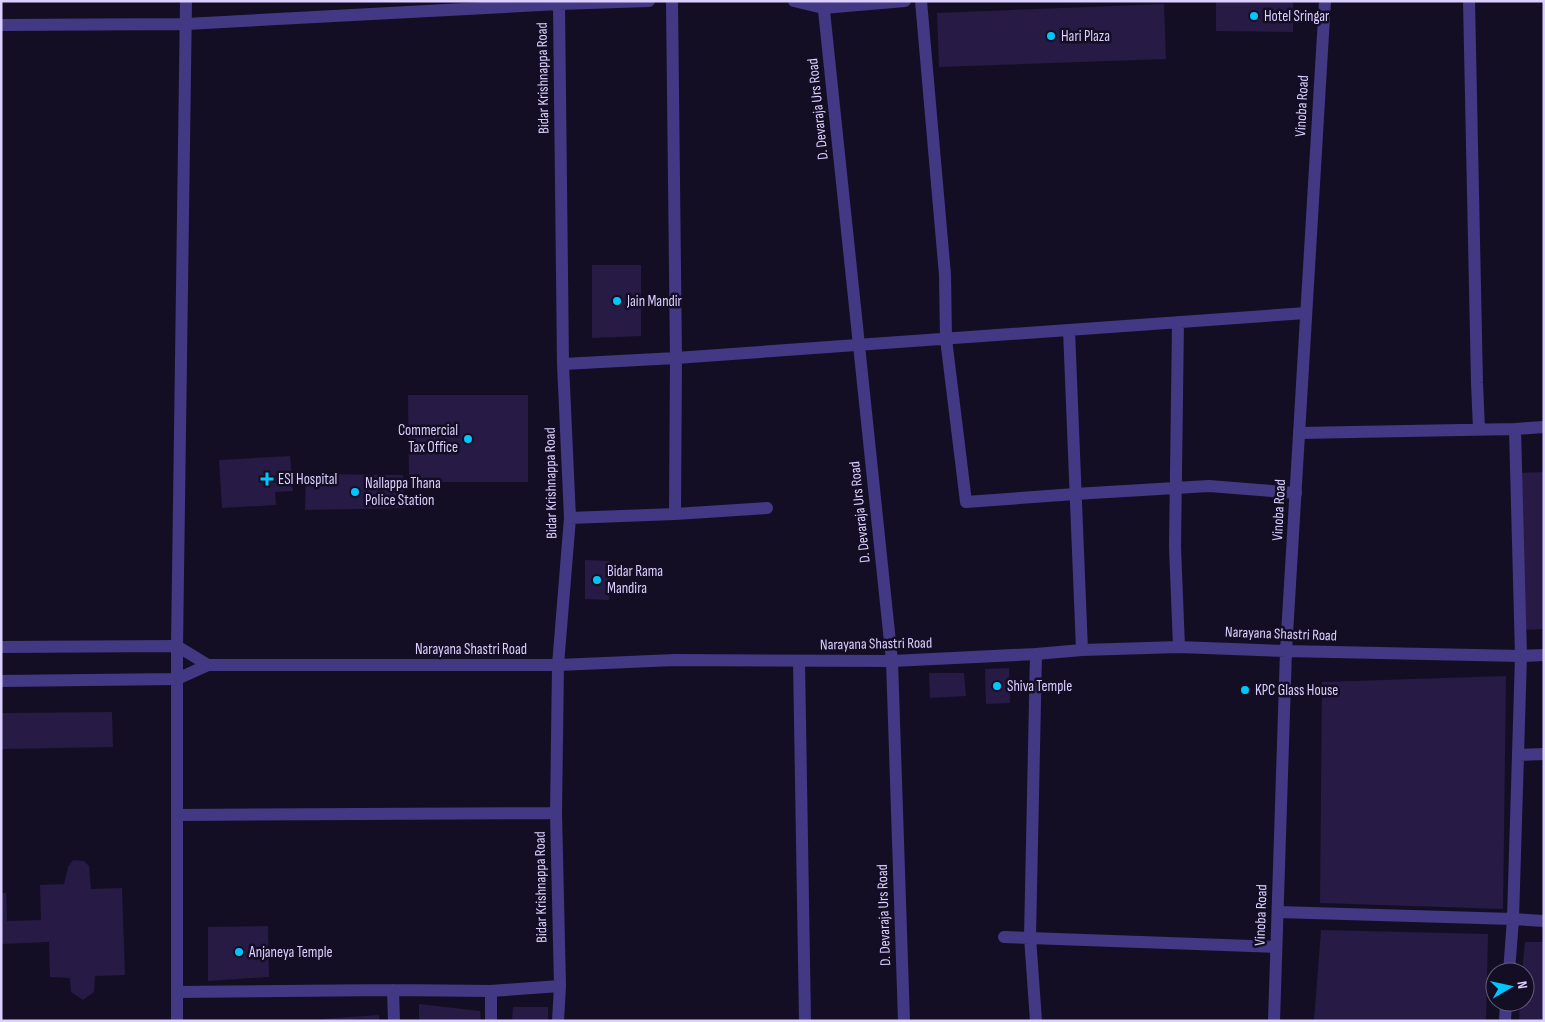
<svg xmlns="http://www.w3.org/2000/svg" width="1545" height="1022" font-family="'Sofia Sans Condensed',sans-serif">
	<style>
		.building { fill: #271a45 }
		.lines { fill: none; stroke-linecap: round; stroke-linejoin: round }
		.minor { stroke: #433883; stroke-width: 12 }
		.tertiary { stroke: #433883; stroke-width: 12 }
		.poi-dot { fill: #00c6fb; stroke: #140e24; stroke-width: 2 }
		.labels { text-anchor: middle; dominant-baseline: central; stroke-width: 5; stroke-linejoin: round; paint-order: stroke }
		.poi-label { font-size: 15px; fill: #dbd0ff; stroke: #140e24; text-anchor: start }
		.street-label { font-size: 15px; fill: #dbd0ff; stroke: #140e24 }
	</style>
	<rect width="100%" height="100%" fill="#140e24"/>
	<path class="building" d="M 1216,1 L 1293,1 L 1293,32 L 1216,31 Z
		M 1164,4 L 1166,59 L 939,67 L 937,13 Z
		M 592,265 L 641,265 L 641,336 L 592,338 Z
		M 408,395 L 528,395 L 528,482 L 409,482 Z
		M 290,456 L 293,491 L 275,492 L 276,505 L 222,508 L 219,460 Z
		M 1544,472 L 1544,629 L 1522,630 L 1518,473 Z
		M 306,474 L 403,475 L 405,508 L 305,510 Z
		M 585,560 L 610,561 L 609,600 L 585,599 Z
		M 1009,668 L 1010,703 L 986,704 L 985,669 Z
		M 929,673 L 964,673 L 966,696 L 930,698 Z
		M 1506,676 L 1503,909 L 1320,903 L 1322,682 Z
		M 112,712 L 113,747 L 1,749 L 1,713 Z
		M 73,860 L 84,861 L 89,866 L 91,889 L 122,888 L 125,975 L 95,976 L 94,992 L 83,1000 L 71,992 L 70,978 L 50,977 L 49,942 L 1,944 L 1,893 L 6,893 L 7,921 L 41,920 L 40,885 L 64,884 L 68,867 Z
		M 268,926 L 269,977 L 208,981 L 208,927 Z
		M 1321,930 L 1488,934 L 1486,1021 L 1314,1021 Z
		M 1525,942 L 1544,942 L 1544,1021 L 1519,1021 L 1520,1002 L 1525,1002 L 1525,972 L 1522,972 Z
		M 419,1004 L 480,1011 L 481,1021 L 419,1021 Z
		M 513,1007 L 548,1007 L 548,1021 L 512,1021 Z
		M 379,1015 L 379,1021 L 322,1021 L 322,1019 Z"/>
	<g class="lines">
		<path class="minor" d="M 672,1 L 676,358 L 675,514
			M 921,1 L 945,275 L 946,339 L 966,502 L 1075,494 L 1209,486 L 1296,493
			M 1469,1 L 1477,383 L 1479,429
			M 1,25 L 186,24 L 559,4 L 649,1
			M 1178,322 L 1175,547 L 1179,647
			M 1069,330 L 1082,650
			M 563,364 L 676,358 L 1306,313
			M 1299,433 L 1515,429 L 1544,427
			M 570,518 L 675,514 L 767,508
			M 1036,654 L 1030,937 L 1036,1021
			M 799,661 L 805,1021
			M 1518,755 L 1544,754
			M 177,815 L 556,813
			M 1278,912 L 1513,919 L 1544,921
			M 1004,937 L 1276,947
			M 1509,972 L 1513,919 L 1521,656 L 1515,429
			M 393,990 L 394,1021
			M 491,991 L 491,1021
			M 177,992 L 393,990 L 491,991 L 560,986
			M 177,1021 L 177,646 L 186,1
			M 558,1021 L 560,986 L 556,813 L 558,665 L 570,518 L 563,364 L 559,4
			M 1505,1021 L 1506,1002"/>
		<path class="tertiary" d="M 794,1 L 823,8 L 905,1
			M 823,1 L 892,661 L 904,1021
			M 1,647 L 177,646 L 208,665
			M 1,681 L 177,679 L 208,665 L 558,665 L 675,660 L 892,661 L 1036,654 L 1082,650 L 1179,647 L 1286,651 L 1521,656 L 1544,655
			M 1274,1021 L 1286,651 L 1325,1"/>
	</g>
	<g class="poi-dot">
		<circle cx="1254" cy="16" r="5"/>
		<circle cx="1051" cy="36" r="5"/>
		<circle cx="617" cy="301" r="5"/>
		<circle cx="468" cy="439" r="5"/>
		<path d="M264.5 471.5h5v5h5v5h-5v5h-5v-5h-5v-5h5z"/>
		<circle cx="355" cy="492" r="5"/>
		<circle cx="597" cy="580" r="5"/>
		<circle cx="997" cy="686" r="5"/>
		<circle cx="1245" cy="690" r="5"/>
		<circle cx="239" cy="952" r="5"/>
	</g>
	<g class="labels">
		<g class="poi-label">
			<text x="1264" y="16">Hotel Sringar</text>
			<text x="1061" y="36">Hari Plaza</text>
			<text x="627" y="301">Jain Mandir</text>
			<text x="458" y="430" text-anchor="end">Commercial<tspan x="458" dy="17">Tax Office</tspan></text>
			<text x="278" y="479">ESI Hospital</text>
			<text x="365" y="483">Nallappa Thana<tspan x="365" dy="17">Police Station</tspan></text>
			<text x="607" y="571">Bidar Rama<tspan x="607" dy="17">Mandira</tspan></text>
			<text x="1007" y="686">Shiva Temple</text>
			<text x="1255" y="690">KPC Glass House</text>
			<text x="249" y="952">Anjaneya Temple</text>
		</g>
		<g class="street-label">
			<text transform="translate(543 78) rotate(-91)">Bidar Krishnappa Road</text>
			<text transform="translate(1302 106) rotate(-87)">Vinoba Road</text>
			<text transform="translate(818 109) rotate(-96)">D. Devaraja Urs Road</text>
			<text transform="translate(551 483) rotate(-91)">Bidar Krishnappa Road</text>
			<text transform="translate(1279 510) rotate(-87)">Vinoba Road</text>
			<text transform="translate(860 512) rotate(-96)">D. Devaraja Urs Road</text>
			<text transform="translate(1281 634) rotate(2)">Narayana Shastri Road</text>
			<text transform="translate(876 644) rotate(-1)">Narayana Shastri Road</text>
			<text x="471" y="649">Narayana Shastri Road</text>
			<text transform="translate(541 887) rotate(-91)">Bidar Krishnappa Road</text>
			<text transform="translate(884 915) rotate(-92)">D. Devaraja Urs Road</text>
			<text transform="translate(1261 915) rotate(-88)">Vinoba Road</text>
		</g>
	</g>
	<rect width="1545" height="1022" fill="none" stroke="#dbd0ff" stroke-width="5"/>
	<g transform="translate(1510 987) rotate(81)"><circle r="24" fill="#140e24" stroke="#645c7c"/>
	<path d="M0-4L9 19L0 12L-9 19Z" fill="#00c6fb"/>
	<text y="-8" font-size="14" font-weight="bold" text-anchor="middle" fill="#dbd0ff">N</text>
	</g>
</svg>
